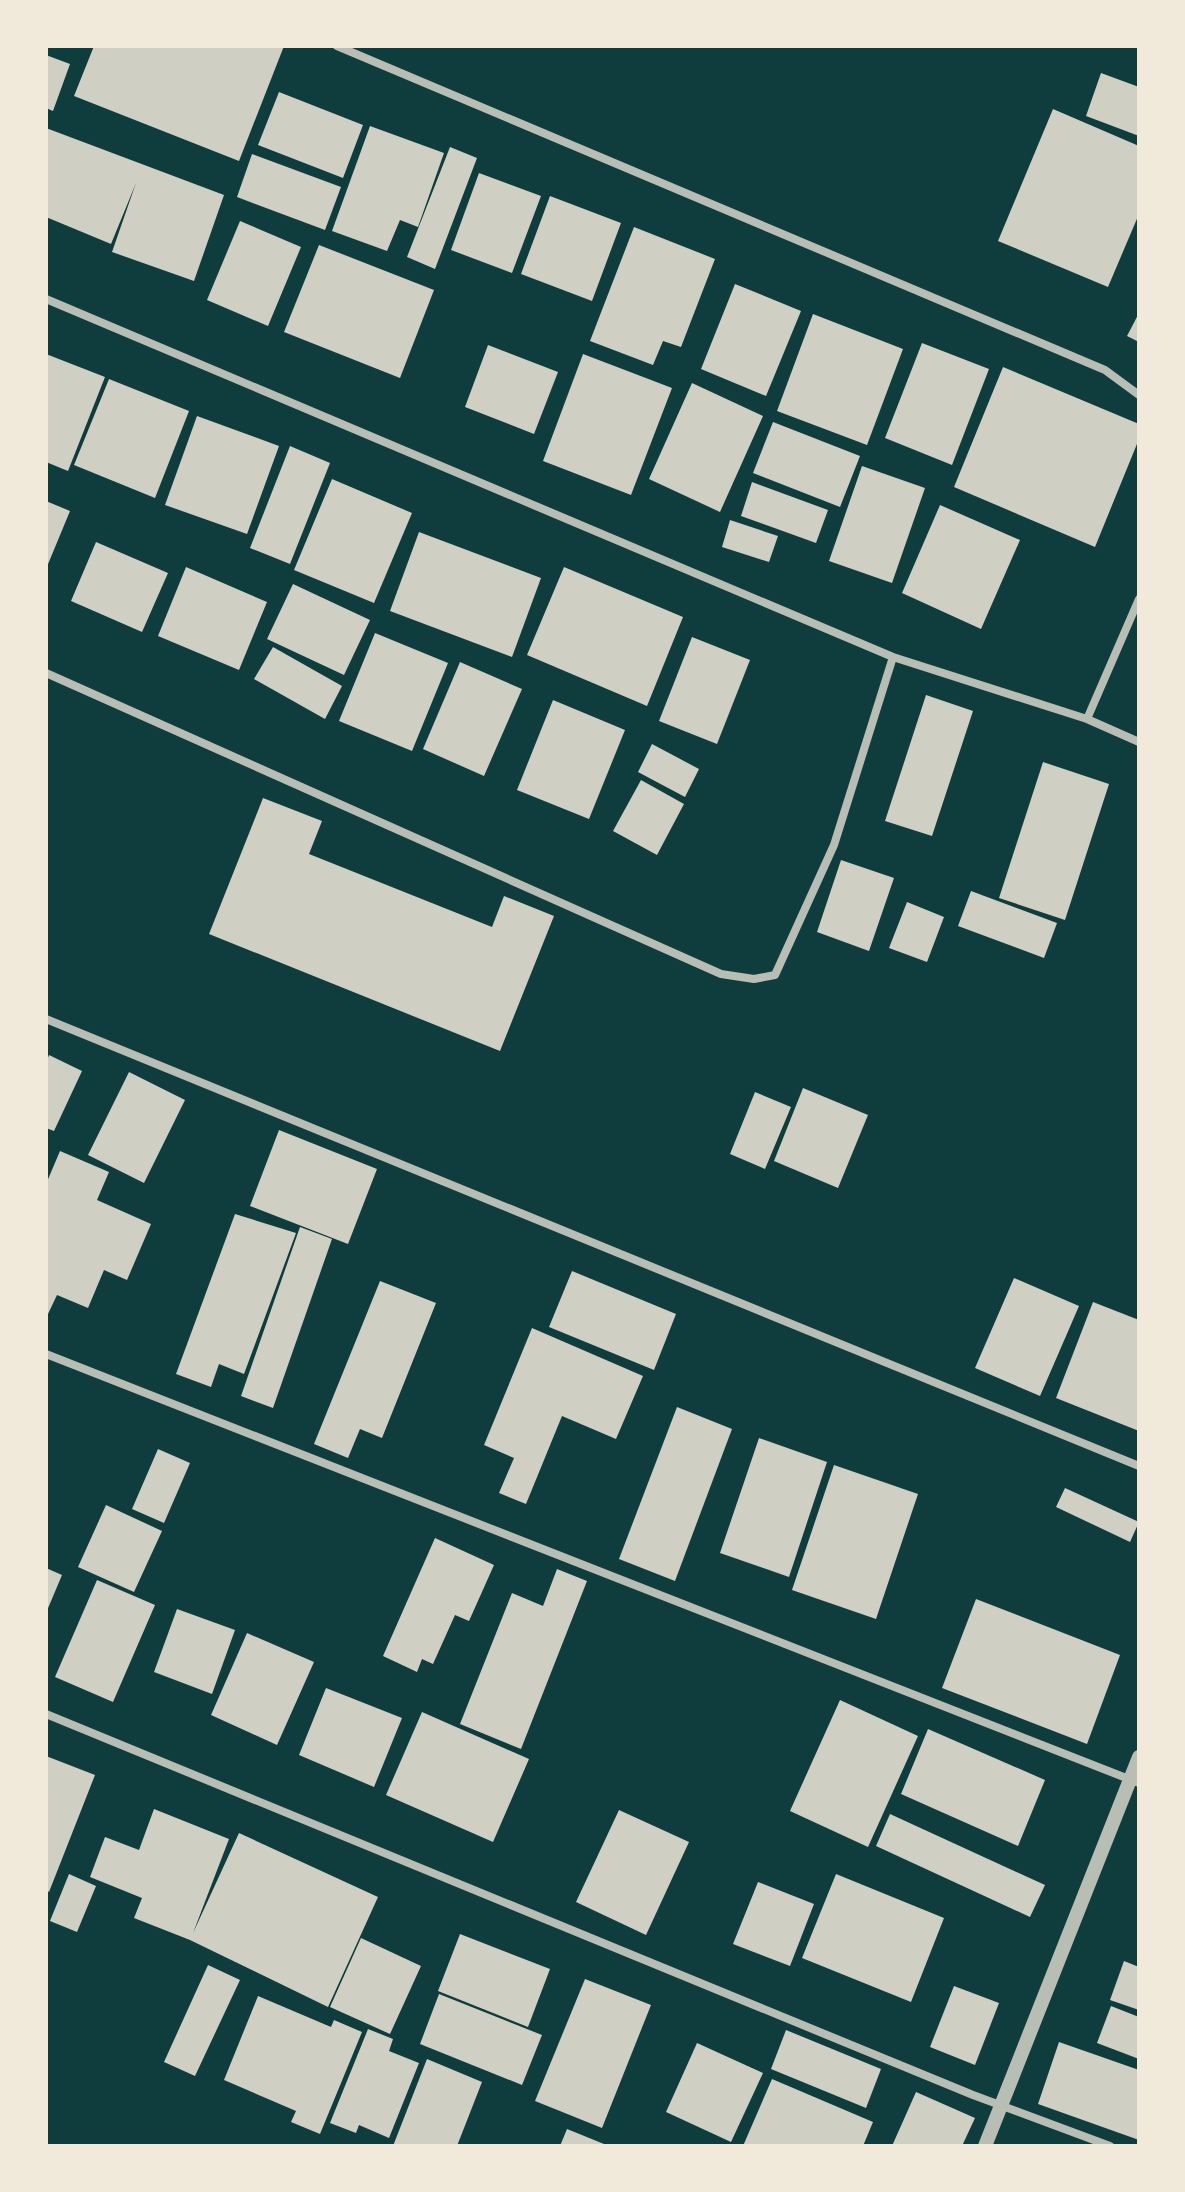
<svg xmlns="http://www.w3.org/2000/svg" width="1185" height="2192" font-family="'Noto Serif',serif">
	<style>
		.building { fill: #cfcfc3 }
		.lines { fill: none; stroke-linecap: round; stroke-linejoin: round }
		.minor { stroke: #b8beb3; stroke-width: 8 }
		.tertiary { stroke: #b8beb3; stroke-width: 14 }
	</style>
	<rect width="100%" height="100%" fill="#0f3d3e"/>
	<path class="building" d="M 94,46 L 284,46 L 239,161 L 74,96 Z
		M 46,55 L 70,64 L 53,111 L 46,108 Z
		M 1101,73 L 1139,87 L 1139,136 L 1086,116 Z
		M 279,92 L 363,125 L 343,178 L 258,145 Z
		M 1053,109 L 1139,146 L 1139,214 L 1108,287 L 998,241 Z
		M 370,126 L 444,153 L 418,227 L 400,220 L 387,251 L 332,231 Z
		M 46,128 L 224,195 L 194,281 L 112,252 L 136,183 L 111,244 L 46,217 Z
		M 450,147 L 477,158 L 435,269 L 407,257 Z
		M 252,154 L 341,187 L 325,230 L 237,197 Z
		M 479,173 L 541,196 L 512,273 L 451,250 Z
		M 550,196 L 621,223 L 592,301 L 521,274 Z
		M 240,221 L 301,247 L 268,326 L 207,300 Z
		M 634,227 L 715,259 L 681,347 L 663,341 L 653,365 L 590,341 Z
		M 319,245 L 434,290 L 400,378 L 284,332 Z
		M 735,284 L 801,311 L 766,396 L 701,369 Z
		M 1139,313 L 1139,342 L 1127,336 Z
		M 813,314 L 903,349 L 867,445 L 777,411 Z
		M 922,343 L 989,369 L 952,465 L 885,438 Z
		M 488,345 L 558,372 L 534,434 L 465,407 Z
		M 46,354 L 105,377 L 68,471 L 46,462 Z
		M 583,354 L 672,388 L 631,495 L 543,461 Z
		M 1003,367 L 1139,424 L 1139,439 L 1095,547 L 954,487 Z
		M 109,379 L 189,411 L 155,498 L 74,465 Z
		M 692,383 L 763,416 L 720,512 L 649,479 Z
		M 197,416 L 279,446 L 247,534 L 165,505 Z
		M 773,422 L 860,456 L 840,507 L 753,473 Z
		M 290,446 L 330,463 L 290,564 L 250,548 Z
		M 862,466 L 925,488 L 892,583 L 829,561 Z
		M 332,479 L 412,513 L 374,603 L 294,570 Z
		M 752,482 L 828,510 L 816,543 L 741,516 Z
		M 46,501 L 70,511 L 46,569 Z
		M 940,505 L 1020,540 L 981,629 L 902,593 Z
		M 730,520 L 778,536 L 769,562 L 722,547 Z
		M 419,532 L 541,578 L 512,657 L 390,611 Z
		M 96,542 L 168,573 L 142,632 L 71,601 Z
		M 186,567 L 267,602 L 239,670 L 158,636 Z
		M 564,567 L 683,617 L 647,706 L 527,655 Z
		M 293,584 L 370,620 L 344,675 L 267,639 Z
		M 375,633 L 448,663 L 412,751 L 339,721 Z
		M 692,637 L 750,660 L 717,744 L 659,721 Z
		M 273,647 L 342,686 L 325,719 L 254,679 Z
		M 460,662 L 522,689 L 484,776 L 423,749 Z
		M 926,695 L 973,711 L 932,836 L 885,821 Z
		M 553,700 L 625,730 L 589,819 L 517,790 Z
		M 652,744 L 699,769 L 685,797 L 638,772 Z
		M 1043,762 L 1109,784 L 1065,920 L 999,898 Z
		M 641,780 L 684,804 L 657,855 L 613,831 Z
		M 263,798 L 322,821 L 309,854 L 492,927 L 504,896 L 554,916 L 500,1051 L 209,934 Z
		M 841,860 L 894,878 L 869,951 L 817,932 Z
		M 971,891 L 1057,923 L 1044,958 L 958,926 Z
		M 907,902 L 944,917 L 927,962 L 889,948 Z
		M 49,1055 L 82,1071 L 54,1131 L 46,1128 L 46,1063 Z
		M 129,1072 L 185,1100 L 144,1183 L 88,1155 Z
		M 803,1088 L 868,1115 L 838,1188 L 774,1161 Z
		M 755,1092 L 791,1107 L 765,1169 L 730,1154 Z
		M 279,1130 L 377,1169 L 348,1244 L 250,1206 Z
		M 60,1151 L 109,1172 L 97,1200 L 151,1224 L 127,1280 L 104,1270 L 88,1308 L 57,1295 L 48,1314 L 46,1184 Z
		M 235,1214 L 296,1233 L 244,1374 L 219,1364 L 211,1387 L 176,1374 Z
		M 300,1227 L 332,1239 L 273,1408 L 241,1396 Z
		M 572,1271 L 676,1314 L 654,1370 L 549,1327 Z
		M 1014,1278 L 1079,1306 L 1040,1396 L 975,1368 Z
		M 380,1281 L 436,1303 L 382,1438 L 360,1429 L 348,1458 L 314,1444 Z
		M 1093,1302 L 1139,1320 L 1139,1431 L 1056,1398 Z
		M 532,1328 L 643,1376 L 616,1439 L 562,1416 L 526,1504 L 499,1493 L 514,1458 L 484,1445 Z
		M 677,1407 L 732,1429 L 675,1581 L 619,1559 Z
		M 759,1438 L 827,1462 L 789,1577 L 720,1553 Z
		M 158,1449 L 190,1463 L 164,1523 L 132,1509 Z
		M 834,1465 L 918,1494 L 876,1619 L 792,1590 Z
		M 1065,1488 L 1139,1522 L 1130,1542 L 1056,1507 Z
		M 106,1505 L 162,1531 L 134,1592 L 78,1567 Z
		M 435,1538 L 494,1565 L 469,1621 L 455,1615 L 433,1664 L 422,1659 L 417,1672 L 383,1656 Z
		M 46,1568 L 62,1575 L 46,1613 Z
		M 557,1569 L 587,1581 L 521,1749 L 460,1724 L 512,1593 L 543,1606 Z
		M 97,1580 L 155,1605 L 113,1702 L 55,1677 Z
		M 976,1599 L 1120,1655 L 1087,1744 L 942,1688 Z
		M 177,1609 L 235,1630 L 212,1694 L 154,1672 Z
		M 247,1633 L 314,1662 L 277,1745 L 211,1715 Z
		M 326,1688 L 402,1718 L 374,1787 L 299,1755 Z
		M 840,1700 L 918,1736 L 868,1847 L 790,1811 Z
		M 422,1712 L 529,1759 L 493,1842 L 386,1795 Z
		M 928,1729 L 1045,1780 L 1018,1846 L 901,1794 Z
		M 46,1756 L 95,1775 L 49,1892 L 46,1890 Z
		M 154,1809 L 229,1839 L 193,1933 L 239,1833 L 378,1897 L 328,2007 L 190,1940 L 134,1918 L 142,1898 L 90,1877 L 105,1837 L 139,1850 Z
		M 619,1810 L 689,1842 L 646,1935 L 576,1902 Z
		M 890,1814 L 1045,1885 L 1030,1917 L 876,1846 Z
		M 69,1874 L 96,1886 L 77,1932 L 50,1921 Z
		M 836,1874 L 944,1918 L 911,2002 L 802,1958 Z
		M 758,1882 L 814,1904 L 790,1966 L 733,1944 Z
		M 460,1934 L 550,1969 L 528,2027 L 438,1991 Z
		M 361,1938 L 421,1966 L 390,2034 L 330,2007 Z
		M 1124,1961 L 1139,1967 L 1139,2010 L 1110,2000 Z
		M 208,1965 L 240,1980 L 195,2076 L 164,2062 Z
		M 585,1979 L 651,2005 L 602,2128 L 535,2101 Z
		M 954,1986 L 999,2003 L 975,2065 L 930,2047 Z
		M 439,1994 L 542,2035 L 522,2085 L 420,2044 Z
		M 258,1996 L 331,2027 L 334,2020 L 362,2032 L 320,2134 L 291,2122 L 296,2111 L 224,2080 Z
		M 1111,2006 L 1139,2017 L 1139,2059 L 1097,2043 Z
		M 368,2029 L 393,2039 L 389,2051 L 419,2063 L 389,2138 L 359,2125 L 356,2133 L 330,2123 Z
		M 786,2030 L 881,2069 L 866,2108 L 771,2069 Z
		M 1059,2042 L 1139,2070 L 1139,2140 L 1038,2104 Z
		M 697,2043 L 763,2073 L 731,2142 L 666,2112 Z
		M 427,2059 L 482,2082 L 457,2146 L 393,2146 Z
		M 772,2079 L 873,2122 L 863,2146 L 743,2146 Z
		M 916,2092 L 975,2118 L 962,2146 L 892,2146 Z
		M 567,2129 L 604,2144 L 603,2146 L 560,2146 Z"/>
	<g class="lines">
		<path class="minor" d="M 337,46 L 1105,370 L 1139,395
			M 46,299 L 893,657
			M 46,673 L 721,974 L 754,979 L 775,975 L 834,845 L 893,657 L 1087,719 L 1139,742
			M 1087,719 L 1139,599
			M 46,1019 L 1139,1466
			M 46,1354 L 1139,1783
			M 46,1714 L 973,2095 L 1110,2146"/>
		<path class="tertiary" d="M 985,2146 L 1139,1757"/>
	</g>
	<rect width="1185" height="2192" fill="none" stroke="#f1e9da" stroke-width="96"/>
</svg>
